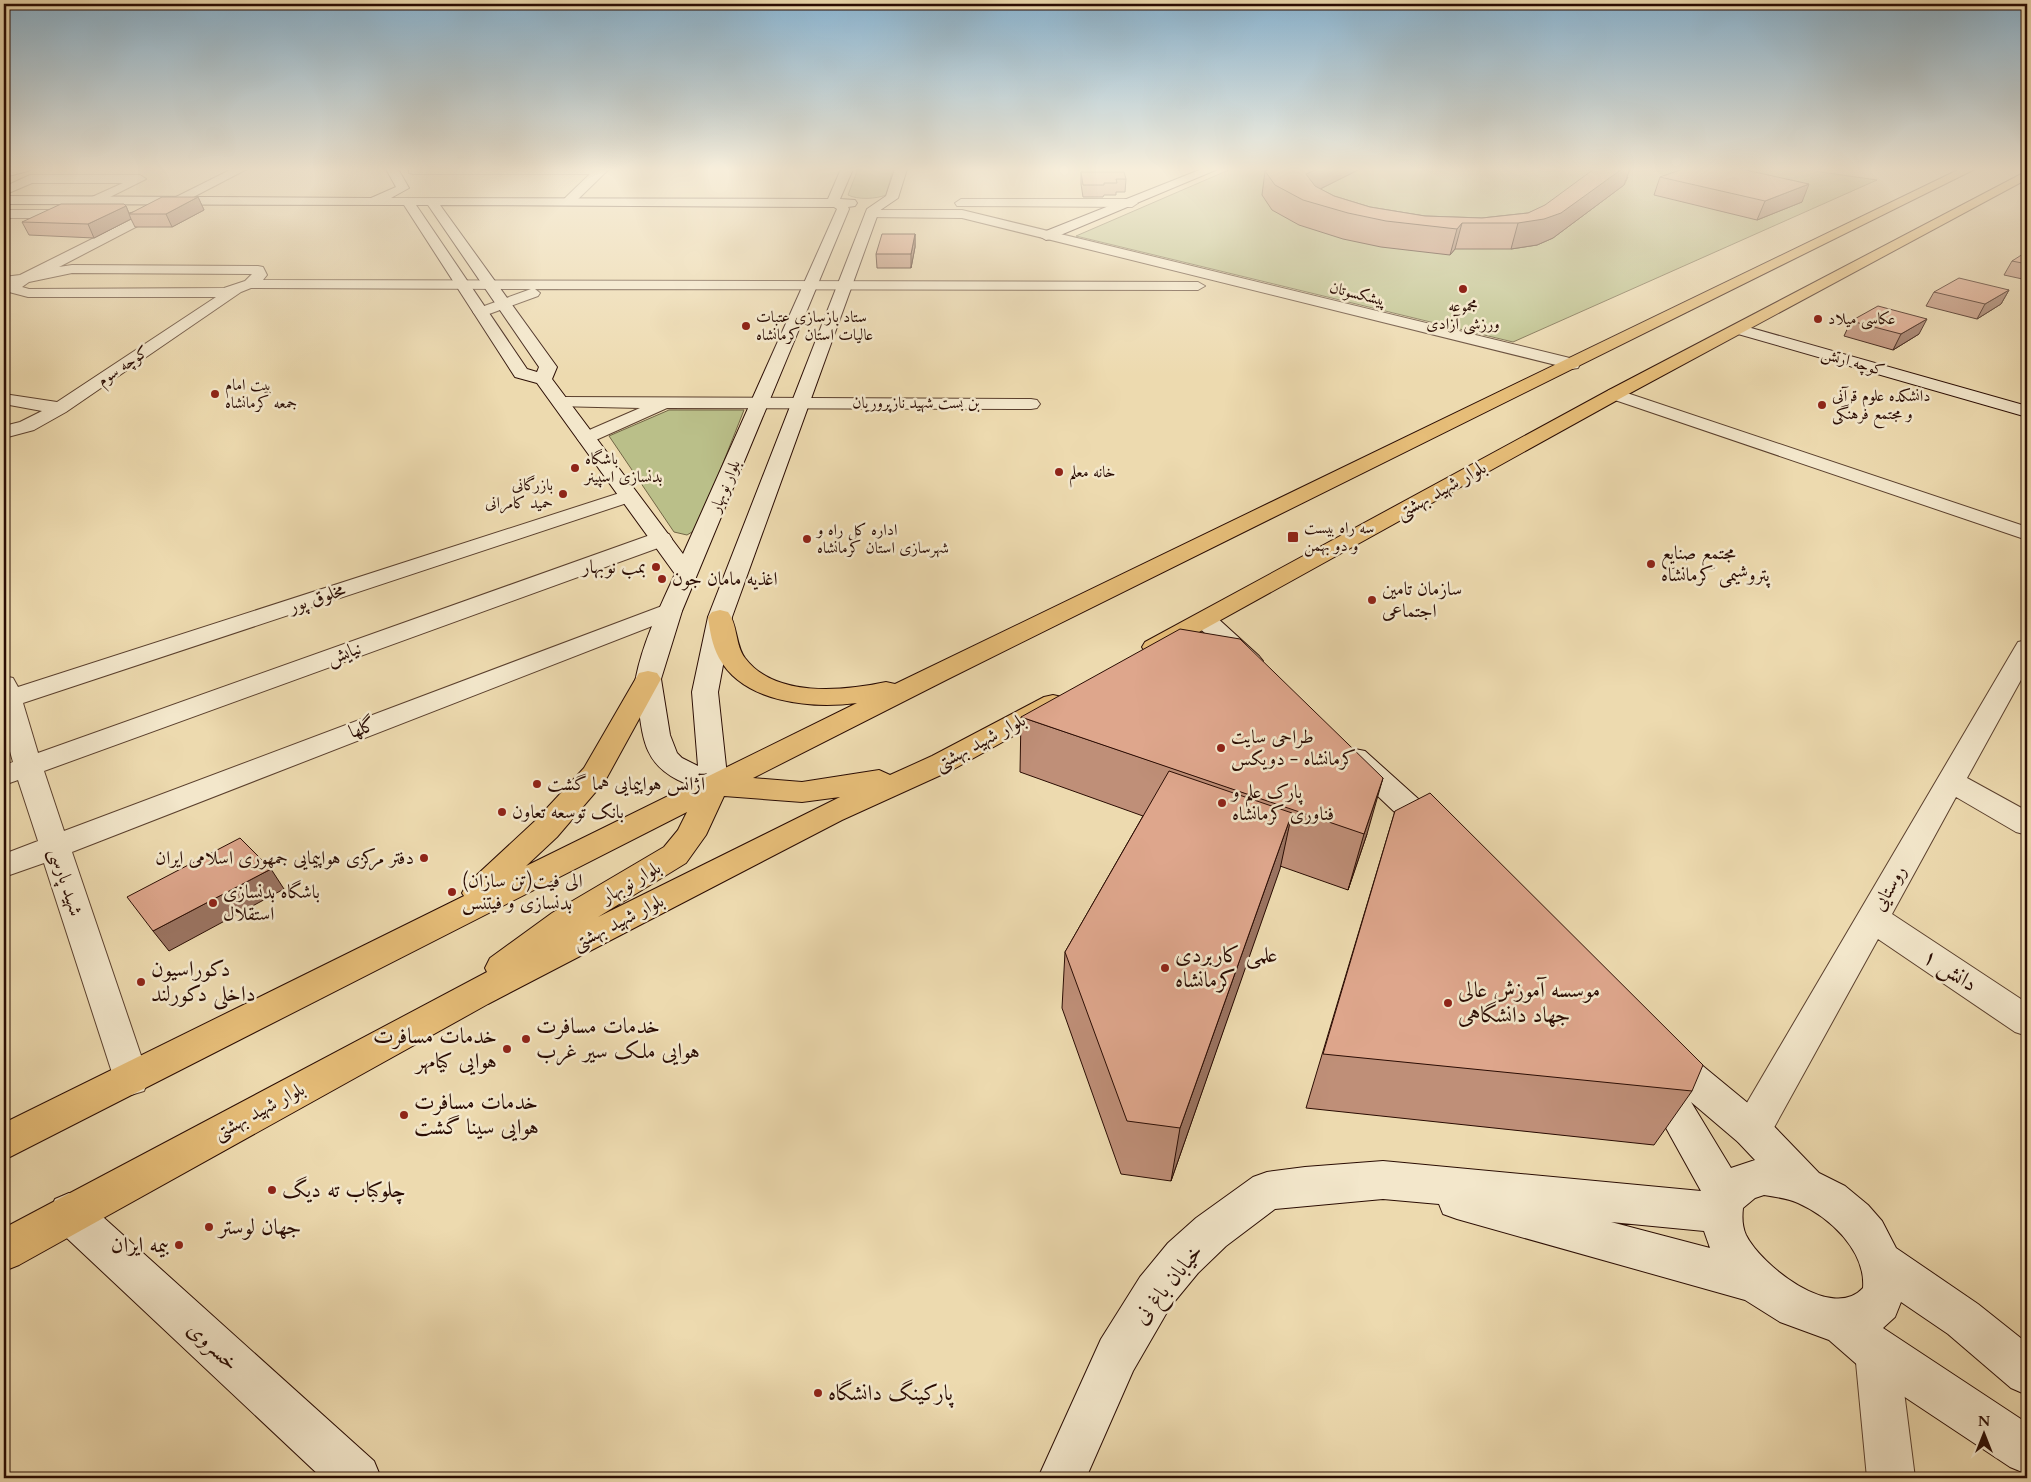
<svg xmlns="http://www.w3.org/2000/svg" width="2031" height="1482" font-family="Cardo,Amiri,serif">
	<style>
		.green { fill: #babf89; stroke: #726646 }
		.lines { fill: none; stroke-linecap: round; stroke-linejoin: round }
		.street-casing { stroke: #5b402e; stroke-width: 2 }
		.secondary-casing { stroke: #2a0c03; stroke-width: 2 }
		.primary-casing { stroke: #2a0c03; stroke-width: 2 }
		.street { fill: #f3e7cb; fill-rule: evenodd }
		.secondary { fill: #f3e7cb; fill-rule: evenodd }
		.primary { fill: #e6bd78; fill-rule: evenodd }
		.wall { fill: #bf8f78; stroke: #2a0c03 }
		.shaded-wall { fill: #9b7462; stroke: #2a0c03 }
		.building { fill: #dea68c; stroke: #2a0c03 }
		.poi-dot { fill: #8f2418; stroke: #f3e7cb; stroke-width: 2 }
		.labels { text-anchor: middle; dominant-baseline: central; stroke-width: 5; stroke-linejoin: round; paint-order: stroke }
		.far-street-label { font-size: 16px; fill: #2a0c03; stroke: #f3e7cb }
		.far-poi-label { font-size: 16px; fill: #2a0c03; stroke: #f3e7cb; text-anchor: start }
		.street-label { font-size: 19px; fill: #2a0c03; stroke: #f3e7cb }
		.poi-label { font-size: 19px; fill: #2a0c03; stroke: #f3e7cb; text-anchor: start }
		.near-poi-label { font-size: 22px; fill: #2a0c03; stroke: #f3e7cb; text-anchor: start }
		.near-street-label { font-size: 22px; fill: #2a0c03; stroke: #f3e7cb }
	</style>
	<rect width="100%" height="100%" fill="#eddaaf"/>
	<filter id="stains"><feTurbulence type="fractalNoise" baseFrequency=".004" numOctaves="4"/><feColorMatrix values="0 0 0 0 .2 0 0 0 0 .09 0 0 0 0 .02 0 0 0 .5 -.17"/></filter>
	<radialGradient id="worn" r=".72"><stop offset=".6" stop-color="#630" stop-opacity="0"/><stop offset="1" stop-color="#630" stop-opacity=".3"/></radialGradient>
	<path class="green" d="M 858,169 L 893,169 L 886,195 C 876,199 858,200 848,195 Z
		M 1231,169 L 1800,169 L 1877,180 L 1513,342 L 1076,236 Z
		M 669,410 L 744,410 L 697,529 L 687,535 L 674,532 L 609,436 Z"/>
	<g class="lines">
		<g class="street-casing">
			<path id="street" d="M 232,169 L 247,169 L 59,267 L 72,265 L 258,266 L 263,267 L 267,275 L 263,280 L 1198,282 L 1205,286 L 1198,290 L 535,289 L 540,293 L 538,296 L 481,317 L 476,315 L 473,312 L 476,309 L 531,289 L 251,288 L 241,292 L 66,412 L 34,430 L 4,438 L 4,426 L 20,422 L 42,411 L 4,404 L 4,394 L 57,402 L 216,297 L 28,297 L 9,292 L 7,285 L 4,285 L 4,277 L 20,275 ZM 72,273 L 252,274 L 245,281 L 224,288 L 29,289 L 22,287 L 29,282 Z
				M 409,169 L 609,169 L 573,204 L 569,205 L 563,201 L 565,198 L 590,174 L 413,174 L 409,173 Z
				M 30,175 L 140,175 L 146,179 L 96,204 L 92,203 L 90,200 L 92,197 L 123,183 L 32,183 L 4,195 L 4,187 Z
				M 961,199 L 1132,199 L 1138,203 L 1132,207 L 957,206 L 955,203 Z
				M 4,210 L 75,210 L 81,214 L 75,218 L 4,218 Z
				M 871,210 L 962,210 L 1578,360 L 1580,364 L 1578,368 L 1572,369 L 962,218 L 866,217 L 865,214 Z
				M 1615,389 L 2027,527 L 2027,540 L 1609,398 L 1606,394 L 1609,390 Z
				M 561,397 L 1031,399 L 1037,400 L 1040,404 L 1037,408 L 1031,409 L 667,408 L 587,444 L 580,442 L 577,438 L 580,434 L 640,408 L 555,406 L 552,402 L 555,398 Z
				M 629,490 L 636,492 L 639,496 L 636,500 L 23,703 L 38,753 L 653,534 L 661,532 L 669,534 L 672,539 L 669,544 L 44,771 L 64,831 L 662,606 L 670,604 L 678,606 L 682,611 L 678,616 L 72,852 L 149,1079 L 144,1091 L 131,1095 L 118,1091 L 44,863 L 4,877 L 4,854 L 38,841 L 18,780 L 4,785 L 4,765 L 13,762 L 4,730 L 4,676 L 13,678 L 18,687 Z
				M 2027,640 L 2027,669 L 1967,778 L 2027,811 L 2027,835 L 2016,832 L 1956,797 L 1892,914 L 2027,1003 L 2027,1036 L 2015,1032 L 1878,939 L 1766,1142 L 1752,1148 L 1738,1142 L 1733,1130 L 1738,1118 L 2015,647 L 2018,642 Z
				M 1877,1330 L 1893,1336 L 1899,1352 L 1915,1478 L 1867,1478 L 1855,1352 L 1861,1336 Z"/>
		</g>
		<g class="secondary-casing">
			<path id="secondary" d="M 10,169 L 30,169 L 28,171 L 4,177 L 4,171 Z
				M 386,169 L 398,169 L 409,188 L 391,198 L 828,199 L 841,169 L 853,169 L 840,199 L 855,200 L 857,203 L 855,206 L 848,207 L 849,209 L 682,611 L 661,679 L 670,735 L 677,753 L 682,758 L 698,766 L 692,692 L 708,617 L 867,209 L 886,196 L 895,169 L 907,169 L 898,198 L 879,211 L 732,617 L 718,692 L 728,785 L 724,792 C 707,797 694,787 678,780 C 644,763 643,738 638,704 C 637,696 634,685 636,677 C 643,642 660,607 675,574 L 537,383 L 515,377 L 404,205 L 4,204 L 4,196 L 371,198 L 396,187 ZM 416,205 L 428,205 L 539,367 L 537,372 L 527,369 ZM 440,205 L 834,207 L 837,209 L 683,554 L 552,379 L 557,367 Z
				M 1202,169 L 1218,169 L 1051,239 L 1046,240 L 1039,236 L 1041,233 Z
				M 1737,324 L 2027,406 L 2027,417 L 1731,332 L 1729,329 Z
				M 1205,613 L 1214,615 L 1259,656 L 1263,661 L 1259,666 L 1250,669 L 1241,666 L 1196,625 L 1193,620 L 1196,615 Z
				M 1355,749 L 1365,751 L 1444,822 L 1448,830 L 1444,838 L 1433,841 L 1422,838 L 1345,765 L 1341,758 L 1345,751 Z
				M 1668,1043 L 1681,1048 L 1766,1118 L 1819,1173 L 1845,1186 L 1868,1205 L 1882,1221 L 1896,1248 L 1978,1304 L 2027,1343 L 2027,1395 L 2011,1388 L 1948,1334 L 1901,1302 L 1895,1317 L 1883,1328 L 2027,1423 L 2027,1474 L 2010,1467 L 1861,1368 L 1829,1340 L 1780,1322 L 1745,1300 L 1457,1219 L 1443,1214 L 1439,1204 L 1383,1199 L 1275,1209 L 1226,1246 L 1198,1273 L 1170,1307 L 1133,1371 L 1086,1478 L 1038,1478 L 1101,1339 L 1140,1277 L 1168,1243 L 1196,1218 L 1253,1177 L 1267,1172 L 1305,1167 L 1383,1161 L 1701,1191 L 1640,1081 L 1646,1069 L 1653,1067 L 1650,1059 L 1655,1048 ZM 1691,1102 L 1738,1142 L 1755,1160 L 1731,1168 ZM 1764,1195 C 1775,1197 1787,1198 1798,1203 C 1830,1217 1866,1251 1863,1288 C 1832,1322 1761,1265 1746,1235 C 1742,1226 1742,1217 1743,1208 L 1755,1198 ZM 1611,1222 L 1704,1231 L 1710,1248 Z
				M 69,1193 L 83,1199 L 374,1461 L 381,1478 L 322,1478 L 55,1227 L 49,1213 L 55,1199 Z"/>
		</g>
		<g class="primary-casing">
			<path id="primary" d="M 1960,169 L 1975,169 L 948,679 L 753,778 L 802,782 L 879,770 L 890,775 L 932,756 L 1044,697 L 1053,695 L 1062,697 L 1066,703 L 1062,709 L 952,770 L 842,820 L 488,1004 L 19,1265 L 4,1271 L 4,1228 L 487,972 L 485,968 L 490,958 L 552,913 L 664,847 L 678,830 L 687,812 L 4,1160 L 4,1123 L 464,896 L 462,893 L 467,884 L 535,821 L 584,768 L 639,673 L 648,671 L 657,673 L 661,679 L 605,781 L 557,837 L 526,866 L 857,703 C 811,709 744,703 719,658 C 712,645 710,631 708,617 L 712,612 L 720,610 L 728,612 C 738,625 735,645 745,658 C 775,698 843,691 886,682 L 895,684 ZM 724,796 L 802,802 L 840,797 L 598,917 L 686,863 L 706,835 Z
				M 2027,171 L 2027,179 L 1621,398 L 1163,652 L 1154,654 L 1145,652 L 1142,647 L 1145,642 L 1609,390 Z"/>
		</g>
		<use href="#street" class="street"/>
		<use href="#secondary" class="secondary"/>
		<use href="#primary" class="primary"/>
	</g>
	<path class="wall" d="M 1270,169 L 1360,169 L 1320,189 L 1334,196 L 1370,207 L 1425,216 L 1482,218 L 1528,213 L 1628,177 L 1624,185 L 1553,238 L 1537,245 L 1511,249 L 1455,249 L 1450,255 L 1381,247 L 1343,239 L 1299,225 L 1272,210 L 1262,195 L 1265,171 Z
		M 1081,172 L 1126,179 L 1125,192 L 1116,192 L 1116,195 L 1104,195 L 1103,197 L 1083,197 L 1081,184 Z
		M 1660,177 L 1802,202 L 1757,220 L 1654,195 Z
		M 198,197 L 204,210 L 172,227 L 135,227 L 131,219 L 94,238 L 29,235 L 22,222 L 126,206 L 129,213 Z
		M 915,234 L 915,247 L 911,268 L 877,268 L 876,254 Z
		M 2027,255 L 2027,280 L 2004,275 L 2012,261 Z
		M 2009,290 L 2001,304 L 1977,319 L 1926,306 L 1934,292 Z
		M 1851,321 L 1919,334 L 1893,350 L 1844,336 Z
		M 1021,717 L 1367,834 L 1348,890 L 1280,866 L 1171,1181 L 1121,1174 L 1062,1008 L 1065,952 L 1143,816 L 1020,772 Z
		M 1395,811 L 1692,1091 L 1654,1145 L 1306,1108 Z"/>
	<path class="shaded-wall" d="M 1317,169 L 1360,169 L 1302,198 L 1306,174 Z
		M 1622,169 L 1630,169 L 1624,185 L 1553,238 L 1537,245 L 1511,249 L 1518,223 Z
		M 1809,184 L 1802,202 L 1757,220 L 1765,201 Z
		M 198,197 L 204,210 L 172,227 L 166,214 Z
		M 126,206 L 131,219 L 94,238 L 88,224 Z
		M 1462,223 L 1455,249 L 1450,255 L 1457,229 Z
		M 915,234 L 915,247 L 911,268 L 911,254 Z
		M 2009,290 L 2001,304 L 1977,319 L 1985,304 Z
		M 1927,319 L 1919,334 L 1893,350 L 1901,334 Z
		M 1383,778 L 1367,834 L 1348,890 L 1364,834 Z
		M 1292,813 L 1280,869 L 1171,1181 L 1180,1128 Z
		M 271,869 L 284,889 L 169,951 L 153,931 Z"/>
	<path class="building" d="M 1270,169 L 1317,169 L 1306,174 L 1315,186 L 1334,196 L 1370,207 L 1425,216 L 1482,218 L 1528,213 L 1545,205 L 1594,169 L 1622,169 L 1561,213 L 1544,219 L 1518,223 L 1462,223 L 1457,229 L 1386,221 L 1348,213 L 1303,200 L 1275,185 L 1265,171 Z
		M 1683,169 L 1741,169 L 1809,184 L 1765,201 L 1660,177 Z
		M 1081,172 L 1124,172 L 1126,179 L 1116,179 L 1117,183 L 1104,183 L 1104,185 L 1083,185 Z
		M 162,197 L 198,197 L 166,214 L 129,214 Z
		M 61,204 L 124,204 L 126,206 L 88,224 L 22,222 Z
		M 882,234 L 915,234 L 911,254 L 876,254 Z
		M 2023,254 L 2027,255 L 2027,264 L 2012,261 Z
		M 1959,278 L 2009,290 L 1985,304 L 1934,292 Z
		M 1878,306 L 1927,319 L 1901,334 L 1851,321 Z
		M 1180,629 L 1240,639 L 1383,778 L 1364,834 L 1021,717 Z
		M 1169,771 L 1292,813 L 1180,1128 L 1127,1121 L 1065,952 Z
		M 1430,793 L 1703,1065 L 1692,1091 L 1323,1054 L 1395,811 Z
		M 240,838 L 271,869 L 153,931 L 127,897 Z"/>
	<linearGradient id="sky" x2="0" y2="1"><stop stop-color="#8ab6d4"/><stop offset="0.45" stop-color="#f7eedb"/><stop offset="1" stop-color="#f7eedb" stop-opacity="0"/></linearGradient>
	<rect width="2031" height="376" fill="url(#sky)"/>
	<g class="poi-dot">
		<circle cx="1463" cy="289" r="5"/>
		<circle cx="1818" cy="319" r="5"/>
		<circle cx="746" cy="326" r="5"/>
		<circle cx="215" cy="394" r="5"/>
		<circle cx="1822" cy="405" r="5"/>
		<circle cx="575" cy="468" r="5"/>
		<circle cx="1059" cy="472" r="5"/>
		<circle cx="563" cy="494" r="5"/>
		<rect x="1287" y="531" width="12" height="12" rx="2.5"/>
		<circle cx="807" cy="539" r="5"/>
		<circle cx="1651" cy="564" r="5"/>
		<circle cx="656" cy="567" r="5"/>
		<circle cx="662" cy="579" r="5"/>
		<circle cx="1372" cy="600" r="5"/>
		<circle cx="1221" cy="748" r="5"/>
		<circle cx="537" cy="784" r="5"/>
		<circle cx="1222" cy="803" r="5"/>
		<circle cx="502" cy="812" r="5"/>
		<circle cx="424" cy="858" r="5"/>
		<circle cx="452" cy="892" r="5"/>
		<circle cx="213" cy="903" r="5"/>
		<circle cx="1165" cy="968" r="5"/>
		<circle cx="141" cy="982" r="5"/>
		<circle cx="1448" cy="1003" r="5"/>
		<circle cx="526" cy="1039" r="5"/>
		<circle cx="507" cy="1049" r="5"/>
		<circle cx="404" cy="1115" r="5"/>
		<circle cx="272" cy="1190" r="5"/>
		<circle cx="209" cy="1227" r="5"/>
		<circle cx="179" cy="1245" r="5"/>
		<circle cx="818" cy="1393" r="5"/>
	</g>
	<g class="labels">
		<g class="far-street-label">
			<text transform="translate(1358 294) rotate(14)">پیشکسوتان</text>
			<text transform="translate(1853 362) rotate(16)">کوچه ارتش</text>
			<text transform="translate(123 366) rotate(-34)">کوچه سوم</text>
			<text x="916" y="403">بن بست شهید نازپروریان</text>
			<text transform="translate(725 486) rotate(-67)">بلوار نوبهار</text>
		</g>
		<g class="far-poi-label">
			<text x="1463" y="306" text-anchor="middle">مجموعه<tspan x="1463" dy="18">ورزشی آزادی</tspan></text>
			<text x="756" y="317">ستاد بازسازی عتبات<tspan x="756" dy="18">عالیات استان کرمانشاه</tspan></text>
			<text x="1828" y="319">عکاسی میلاد</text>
			<text x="225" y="385">بیت امام<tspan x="225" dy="18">جمعه کرمانشاه</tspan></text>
			<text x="1832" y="396">دانشکده علوم قرآنی<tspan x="1832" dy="18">و مجتمع فرهنگی</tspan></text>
			<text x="585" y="459">باشگاه<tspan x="585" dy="18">بدنسازی اسپینر</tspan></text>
			<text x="1069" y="472">خانه معلم</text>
			<text x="553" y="485" text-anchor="end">بازرگانی<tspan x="553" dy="18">حمید کامرانی</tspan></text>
			<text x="1304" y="528">سه راه بیست<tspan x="1304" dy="18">و دو بهمن</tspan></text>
			<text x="817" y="530">اداره کل راه و<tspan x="817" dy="18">شهرسازی استان کرمانشاه</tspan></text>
		</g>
		<g class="street-label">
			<text transform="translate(1441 490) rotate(-29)">بلوار شهید بهشتی</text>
			<text transform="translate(317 598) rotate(-18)">مخلوق پور</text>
			<text transform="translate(344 653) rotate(-20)">نیایش</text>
			<text transform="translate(362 728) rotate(-21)">گلها</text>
			<text transform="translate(980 742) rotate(-28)">بلوار شهید بهشتی</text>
			<text transform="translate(66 882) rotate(72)">شهید پارسی</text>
			<text transform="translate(631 882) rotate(-30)">بلوار نوبهار</text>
			<text transform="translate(1889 888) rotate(-60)">روستایی</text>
			<text transform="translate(618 922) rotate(-27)">بلوار شهید بهشتی</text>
			<text transform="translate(259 1111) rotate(-28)">بلوار شهید بهشتی</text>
		</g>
		<g class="poi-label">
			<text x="1661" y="553">مجتمع صنایع<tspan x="1661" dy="22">پتروشیمی کرمانشاه</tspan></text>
			<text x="646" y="567" text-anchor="end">بمب نوبهار</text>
			<text x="672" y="579">اغذیه مامان جون</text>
			<text x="1382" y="589">سازمان تامین<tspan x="1382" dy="22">اجتماعی</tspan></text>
			<text x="1231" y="737">طراحی سایت<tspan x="1231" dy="22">کرمانشاه - دویکس</tspan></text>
			<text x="547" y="784">آژانس هواپیمایی هما گشت</text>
			<text x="1232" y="792">پارک علم و<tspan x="1232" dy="22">فناوری کرمانشاه</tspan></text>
			<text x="512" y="812">بانک توسعه تعاون</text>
			<text x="414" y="858" text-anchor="end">دفتر مرکزی هواپیمایی جمهوری اسلامی ایران</text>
			<text x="462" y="881">الی فیت(تن سازان)<tspan x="462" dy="22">بدنسازی و فیتنس</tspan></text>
			<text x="223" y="892">باشگاه بدنسازی<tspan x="223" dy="22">استقلال</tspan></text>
		</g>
		<g class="near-poi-label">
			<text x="1175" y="955">علمی کاربردی<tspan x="1175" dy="25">کرمانشاه</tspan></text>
			<text x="151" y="969">دکوراسیون<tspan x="151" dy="25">داخلی دکورلند</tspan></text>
			<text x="1458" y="990">موسسه آموزش عالی<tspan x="1458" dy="25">جهاد دانشگاهی</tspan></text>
			<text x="536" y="1026">خدمات مسافرت<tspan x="536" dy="25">هوایی ملک سیر غرب</tspan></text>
			<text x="497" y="1036" text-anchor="end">خدمات مسافرت<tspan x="497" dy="25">هوایی کیامهر</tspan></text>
			<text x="414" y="1102">خدمات مسافرت<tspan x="414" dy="25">هوایی سینا گشت</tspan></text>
			<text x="282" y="1190">چلوکباب ته دیگ</text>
			<text x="219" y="1227">جهان لوستر</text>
			<text x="169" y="1245" text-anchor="end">بیمه ایران</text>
			<text x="828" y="1393">پارکینگ دانشگاه</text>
		</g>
		<g class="near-street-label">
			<text transform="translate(1950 970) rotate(33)">دانش ۱</text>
			<text transform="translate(1168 1284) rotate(-51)">خیابان باغ نی</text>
			<text transform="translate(213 1346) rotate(43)">خسروی</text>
		</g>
	</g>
	<rect width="2031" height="1482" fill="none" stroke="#eddaaf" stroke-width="20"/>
	<rect x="5" y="5" width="2021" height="1472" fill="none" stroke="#2a0c03" stroke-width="2.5"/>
	<rect x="10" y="10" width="2011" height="1462" fill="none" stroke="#2a0c03"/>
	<g transform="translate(1984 1434)" stroke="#f3e7cb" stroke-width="4" paint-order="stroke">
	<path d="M0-4L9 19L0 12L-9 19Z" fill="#2a0c03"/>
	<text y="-8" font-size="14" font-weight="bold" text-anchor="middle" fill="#2a0c03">N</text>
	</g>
	<rect width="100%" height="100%" filter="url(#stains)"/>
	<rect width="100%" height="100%" fill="url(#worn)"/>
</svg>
